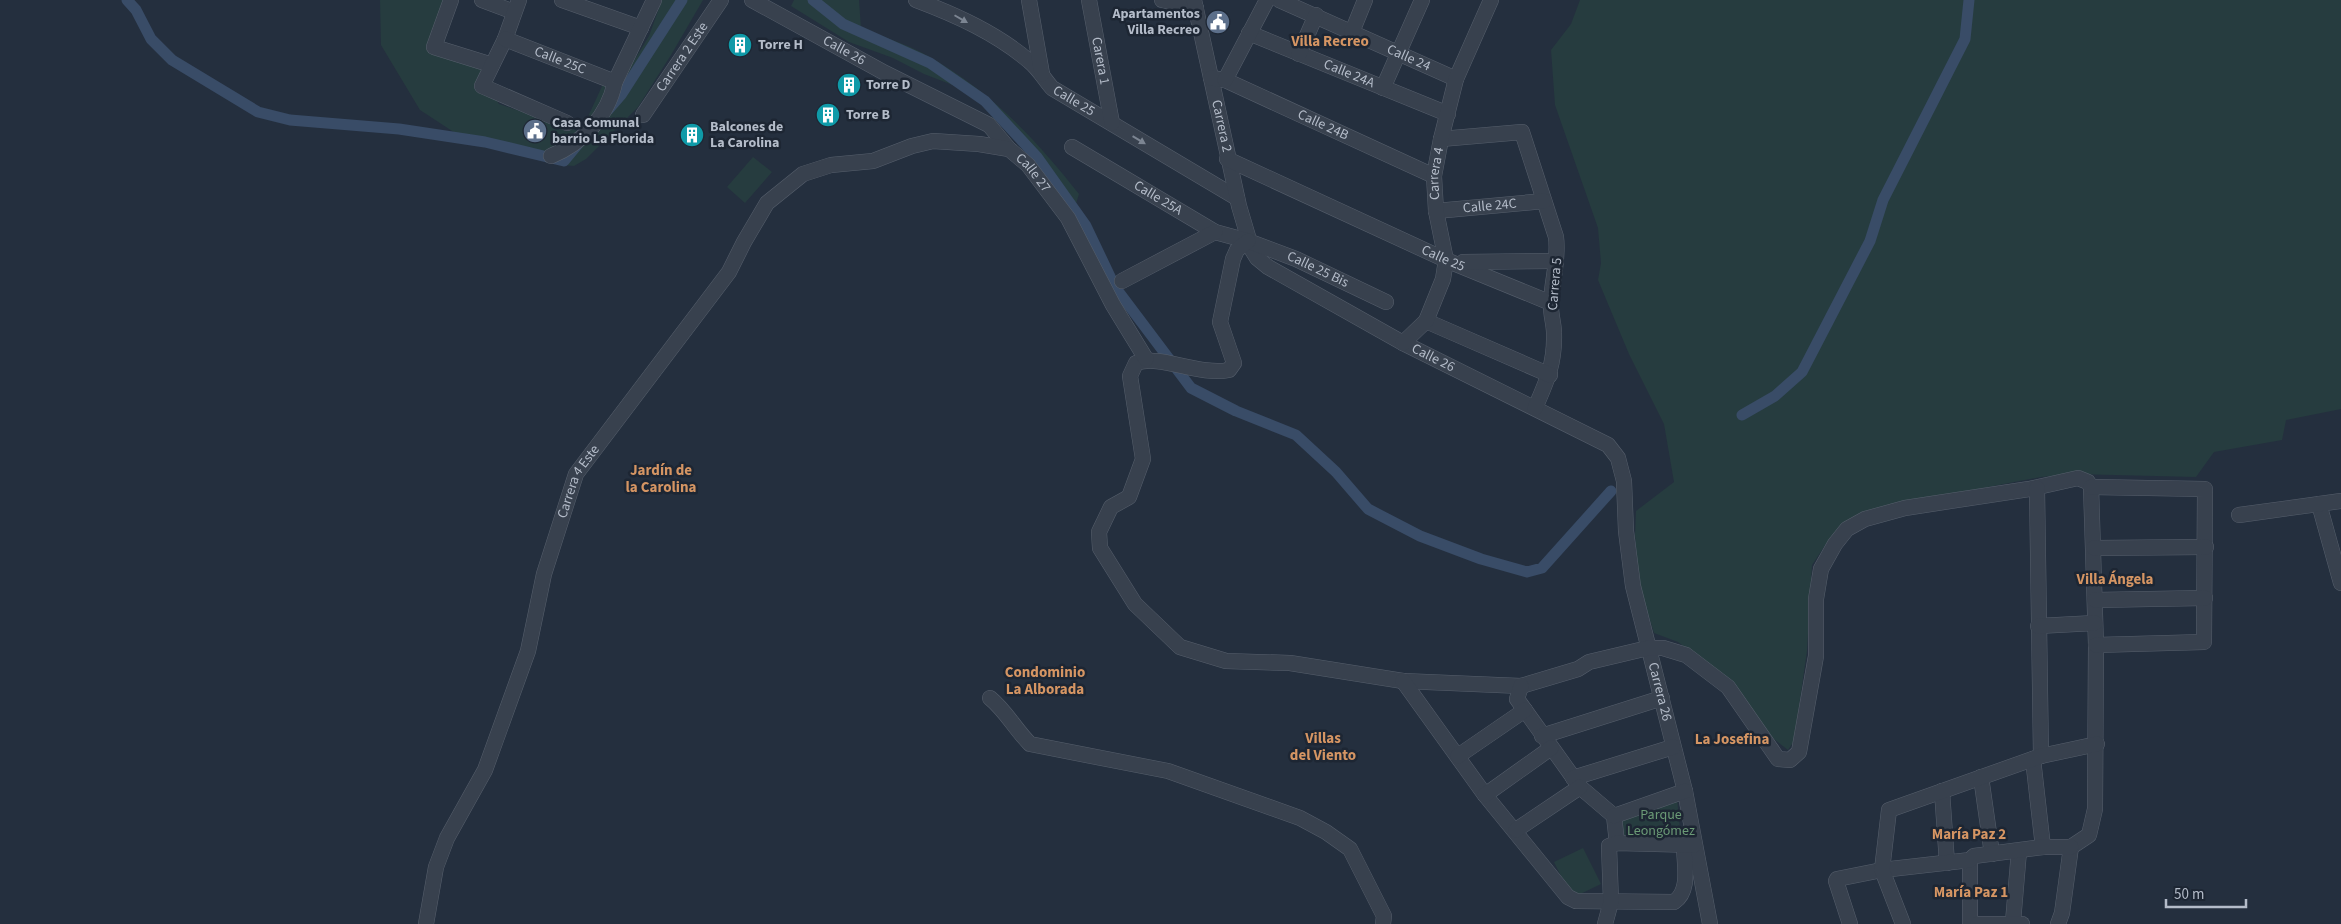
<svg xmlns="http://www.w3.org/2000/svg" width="2341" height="924" font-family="'Source Sans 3',sans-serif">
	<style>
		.green { fill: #263c3f }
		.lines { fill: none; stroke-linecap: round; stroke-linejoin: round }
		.canal { stroke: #394c67; stroke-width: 11 }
		.minor-casing { stroke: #565f6c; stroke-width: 16 }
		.minor { stroke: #38414e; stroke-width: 15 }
		.oneway { fill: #7c8592 }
		.labels { text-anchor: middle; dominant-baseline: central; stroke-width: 5; stroke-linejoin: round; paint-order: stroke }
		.poi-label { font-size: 14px; font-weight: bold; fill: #b4bcc9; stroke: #1d2633; text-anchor: start }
		.street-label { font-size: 14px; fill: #b4bcc9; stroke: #1d2633 }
		.park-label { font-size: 14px; fill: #6b9a76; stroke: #1d2633 }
		.neighbourhood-label { font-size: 15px; font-weight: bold; fill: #d59563; stroke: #1d2633 }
	</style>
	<rect width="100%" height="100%" fill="#242f3e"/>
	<path class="green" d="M 380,0 L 447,0 L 440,45 L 499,63 C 491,79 489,90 499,104 L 581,132 L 603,84 L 624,77 L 649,36 L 662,0 L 703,0 L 671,55 L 638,107 L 586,159 L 574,166 L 562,165 L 548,156 L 530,150 L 502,146 L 475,146 L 420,110 L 381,45 Z
		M 794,0 L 859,0 L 861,28 C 883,37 907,44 928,56 C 989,90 1036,139 1079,194 L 1075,207 L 1003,120 L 963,89 L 924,74 L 893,58 L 849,42 L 791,6 Z
		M 1580,0 L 2341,0 L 2341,409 L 2286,420 L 2282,440 L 2214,452 L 2196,477 L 2073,474 L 2041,477 L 1884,507 L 1847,524 L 1828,541 L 1812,565 L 1807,651 L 1794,741 L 1788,750 L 1765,732 L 1729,680 L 1678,642 L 1654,633 L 1639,585 L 1635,535 L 1636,511 L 1674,482 L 1664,424 L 1629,354 L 1598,280 L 1601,263 L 1598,228 L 1555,105 L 1551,50 L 1571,24 Z
		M 753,157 L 772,172 L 745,203 L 727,187 Z
		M 1677,798 L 1681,839 L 1630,842 L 1623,834 L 1618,816 Z
		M 1583,848 L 1601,884 L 1572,898 L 1554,862 Z"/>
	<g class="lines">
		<path class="canal" d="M 127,0 L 136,10 L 151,39 L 172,60 L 258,112 L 290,120 L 399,129 L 485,142 L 564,161 L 578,144
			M 813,0 L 843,24 L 930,63 L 985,101 L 1037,157 L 1086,226 L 1115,287 L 1191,388 L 1236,411 L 1296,435 L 1336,472 L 1368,509 L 1420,536 L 1481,559 L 1527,572 L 1542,568 L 1611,491
			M 608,110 L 621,95 L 682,0
			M 1742,415 L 1775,396 L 1802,372 L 1870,241 L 1883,200 L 1965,39 L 1969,0"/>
		<g class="minor-casing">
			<g id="minor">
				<path d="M 451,0 L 434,47 L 492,65"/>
				<path d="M 482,0 L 514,12"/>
				<path d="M 519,0 L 505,39 L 482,86 L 567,123"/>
				<path d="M 562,0 L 641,28"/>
				<path id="s1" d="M 752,0 L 885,73 L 989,125 L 1009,149"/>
				<path id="s2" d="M 916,0 C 956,15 996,33 1029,61 C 1039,69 1044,79 1052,88 L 1237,198"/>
				<path d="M 1029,0 L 1042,74"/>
				<path id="s3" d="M 1089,0 L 1112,123"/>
				<path d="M 1162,0 L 1196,8"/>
				<path id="s4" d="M 1194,0 L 1239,206 L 1252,250 L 1257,258 L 1268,267 L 1403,343 L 1608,445 L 1618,458 L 1624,481 L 1626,531 L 1633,586 L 1685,791 L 1710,924"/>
				<path id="s5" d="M 1279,0 L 1456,79"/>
				<path d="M 1352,32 L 1365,0"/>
				<path id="s6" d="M 1249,33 L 1448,114"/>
				<path id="s7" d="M 505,39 L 615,82"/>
				<path d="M 1299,54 L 1316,15"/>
				<path id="s8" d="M 1211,78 L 1225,80 L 1434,176"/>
				<path d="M 1225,80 L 1267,0"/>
				<path d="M 1383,88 L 1422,0"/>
				<path id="s9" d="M 643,115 L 721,0"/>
				<path d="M 1441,139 L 1522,132 L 1556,237 C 1559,259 1552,280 1551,302 C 1550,313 1554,323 1554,333 C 1555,363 1547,381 1535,408"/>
				<path id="s10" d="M 1072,147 L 1215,232 L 1248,241 L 1296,259 L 1386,302"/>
				<path d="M 551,156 C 583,143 608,116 615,82 L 654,0"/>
				<path id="s11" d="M 1227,159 L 1446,260 L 1551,303"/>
				<path id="s12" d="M 1436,211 L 1544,201"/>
				<path d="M 1248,241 L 1237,250 L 1233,259 L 1220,322 L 1234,363 L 1229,370 C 1198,376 1161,354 1136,363 L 1130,376 L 1143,459 L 1129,497 L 1111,507 L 1099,532 L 1100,548 L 1135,604 L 1180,647 L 1226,661 L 1290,663 L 1403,681 L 1521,686 L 1578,669 L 1589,662 L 1648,648 L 1663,648 L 1686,655 L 1728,687 L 1778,759 L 1790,760 L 1799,752 L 1816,656 L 1816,599 L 1821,569 L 1835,544 L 1847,529 L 1865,519 L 1905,508 L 2029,489 L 2078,478 L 2088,482 L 2091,487 L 2096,645 L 2095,809 L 2089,835 L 2071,847 L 2062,913 L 2058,924"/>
				<path d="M 1463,262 L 1556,261"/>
				<path d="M 1122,281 L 1215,232"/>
				<path d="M 1426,321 L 1550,375"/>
				<path id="s13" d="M 1403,343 L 1426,321 L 1443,279 L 1446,260 L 1436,211 L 1434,176 L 1441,139 L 1456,79 L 1491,0"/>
				<path d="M 2091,487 L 2205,489 L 2204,642 L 2096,645"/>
				<path d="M 2037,488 L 2041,756"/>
				<path d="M 2319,504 L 2341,583"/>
				<path d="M 2239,515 L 2341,501"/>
				<path d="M 2094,548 L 2206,547"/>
				<path d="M 2095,600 L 2205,598"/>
				<path d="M 2038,626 L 2095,623"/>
				<path d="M 1403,681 L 1485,795 L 1568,897 L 1576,901 L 1674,902 C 1691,891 1684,864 1684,845"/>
				<path d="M 1521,686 L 1517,699 L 1580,787 L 1614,816 L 1617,843"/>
				<path d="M 990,698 C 1006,711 1015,729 1030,744 L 1168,771 L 1300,818 L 1326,832 L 1350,849 L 1384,916 L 1383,924"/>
				<path d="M 1542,736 L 1662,698"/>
				<path d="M 1458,756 L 1525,710"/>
				<path d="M 2033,759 L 2043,847"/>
				<path d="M 1981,777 L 1992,854"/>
				<path d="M 1573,778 L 1673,747"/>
				<path d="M 1942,791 L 1947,863"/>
				<path d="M 1485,795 L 1551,748"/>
				<path d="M 1614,816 L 1685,791"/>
				<path d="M 1516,830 L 1580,787"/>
				<path d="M 1970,860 L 1970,924"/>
				<path d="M 2013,922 L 2019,851"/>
				<path id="s14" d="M 426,924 L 436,867 L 447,838 L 485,770 L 528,651 L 544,574 L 576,474 L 729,272 L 744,242 L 767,203 L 803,174 L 831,165 L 873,161 L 912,146 L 933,141 L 979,144 L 1009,149 L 1028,165 L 1068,218 L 1113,305 L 1146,359"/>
				<path d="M 1605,924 L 1611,902 L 1609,846 L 1617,843 L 1694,845"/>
				<path d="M 1850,924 L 1836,881 L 1837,879 L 1882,870 L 1970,860 L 1974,856 L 2043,847 L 2071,847"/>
				<path d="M 1903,924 L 1882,870 L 1889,810 L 2041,756 L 2097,744"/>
				<path d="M 1978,924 L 2022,924"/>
			</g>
		</g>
		<use href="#minor" class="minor"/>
	</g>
	<defs><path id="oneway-solid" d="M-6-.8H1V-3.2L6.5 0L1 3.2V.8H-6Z" transform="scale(1.25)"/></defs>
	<g class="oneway">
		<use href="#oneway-solid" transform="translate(961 19) rotate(30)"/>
		<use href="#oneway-solid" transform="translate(1139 140) rotate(31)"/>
	</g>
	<defs>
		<g id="civic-disc" transform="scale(1.25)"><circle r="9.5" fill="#5c6f8a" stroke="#1d2633"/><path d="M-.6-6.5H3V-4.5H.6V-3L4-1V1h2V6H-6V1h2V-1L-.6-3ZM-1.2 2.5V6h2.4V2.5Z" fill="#fff"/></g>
		<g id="building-disc" transform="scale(1.25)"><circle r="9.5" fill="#0f9aa8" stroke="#1d2633"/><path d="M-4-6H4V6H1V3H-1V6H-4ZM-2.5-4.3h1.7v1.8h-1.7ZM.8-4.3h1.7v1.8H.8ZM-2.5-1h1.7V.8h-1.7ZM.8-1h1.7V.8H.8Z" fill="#fff"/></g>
	</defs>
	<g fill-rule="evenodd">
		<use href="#civic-disc" x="1218" y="22"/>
		<use href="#building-disc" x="740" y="45"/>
		<use href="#building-disc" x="849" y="85"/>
		<use href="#building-disc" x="828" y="115"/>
		<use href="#civic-disc" x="535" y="131"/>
		<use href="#building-disc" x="692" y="135"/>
	</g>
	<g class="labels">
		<g class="poi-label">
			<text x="1200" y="14" text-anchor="end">Apartamentos<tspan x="1200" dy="16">Villa Recreo</tspan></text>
			<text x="758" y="45">Torre H</text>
			<text x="866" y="85">Torre D</text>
			<text x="846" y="115">Torre B</text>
			<text x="552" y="123">Casa Comunal<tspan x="552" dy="16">barrio La Florida</tspan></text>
			<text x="710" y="127">Balcones de<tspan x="710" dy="16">La Carolina</tspan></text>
		</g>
		<g class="street-label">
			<text stroke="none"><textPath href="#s1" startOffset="105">Calle 26</textPath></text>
			<text stroke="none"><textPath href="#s9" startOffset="70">Carrera 2 Este</textPath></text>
			<text stroke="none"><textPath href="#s5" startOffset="142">Calle 24</textPath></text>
			<text stroke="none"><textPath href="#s7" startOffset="59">Calle 25C</textPath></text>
			<text stroke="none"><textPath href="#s3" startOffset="62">Carera 1</textPath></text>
			<text stroke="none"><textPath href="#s6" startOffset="108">Calle 24A</textPath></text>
			<text stroke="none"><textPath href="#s2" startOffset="190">Calle 25</textPath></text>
			<text stroke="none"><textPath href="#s4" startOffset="129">Carrera 2</textPath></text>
			<text stroke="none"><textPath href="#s8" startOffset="122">Calle 24B</textPath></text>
			<text stroke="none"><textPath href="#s14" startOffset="1101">Calle 27</textPath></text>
			<text stroke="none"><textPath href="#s13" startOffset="184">Carrera 4</textPath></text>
			<text stroke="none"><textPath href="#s10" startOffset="100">Calle 25A</textPath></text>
			<text stroke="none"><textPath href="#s12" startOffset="54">Calle 24C</textPath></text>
			<text stroke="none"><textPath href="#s11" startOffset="238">Calle 25</textPath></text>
			<text stroke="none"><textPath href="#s10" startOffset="276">Calle 25 Bis</textPath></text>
			<text transform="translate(1555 284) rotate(-85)">Carrera 5</text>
			<text stroke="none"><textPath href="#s4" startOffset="469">Calle 26</textPath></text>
			<text stroke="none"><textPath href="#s14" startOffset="471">Carrera 4 Este</textPath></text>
			<text stroke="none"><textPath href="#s4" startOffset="919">Carrera 26</textPath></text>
		</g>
		<g class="park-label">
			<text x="1661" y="815">Parque<tspan x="1661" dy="16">Leongómez</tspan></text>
		</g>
		<g class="neighbourhood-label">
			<text x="1330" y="41">Villa Recreo</text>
			<text x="661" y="470">Jardín de<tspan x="661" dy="17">la Carolina</tspan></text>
			<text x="2115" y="579">Villa Ángela</text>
			<text x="1045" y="672">Condominio<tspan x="1045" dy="17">La Alborada</tspan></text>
			<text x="1323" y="738">Villas<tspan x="1323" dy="17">del Viento</tspan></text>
			<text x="1732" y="739">La Josefina</text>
			<text x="1969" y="834">María Paz 2</text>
			<text x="1971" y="892">María Paz 1</text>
		</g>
	</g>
	<path d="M2166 899v8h80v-8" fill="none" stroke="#b4bcc9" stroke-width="2.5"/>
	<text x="2174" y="899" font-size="15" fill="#b4bcc9" stroke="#1d2633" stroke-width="4" paint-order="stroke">50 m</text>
</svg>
